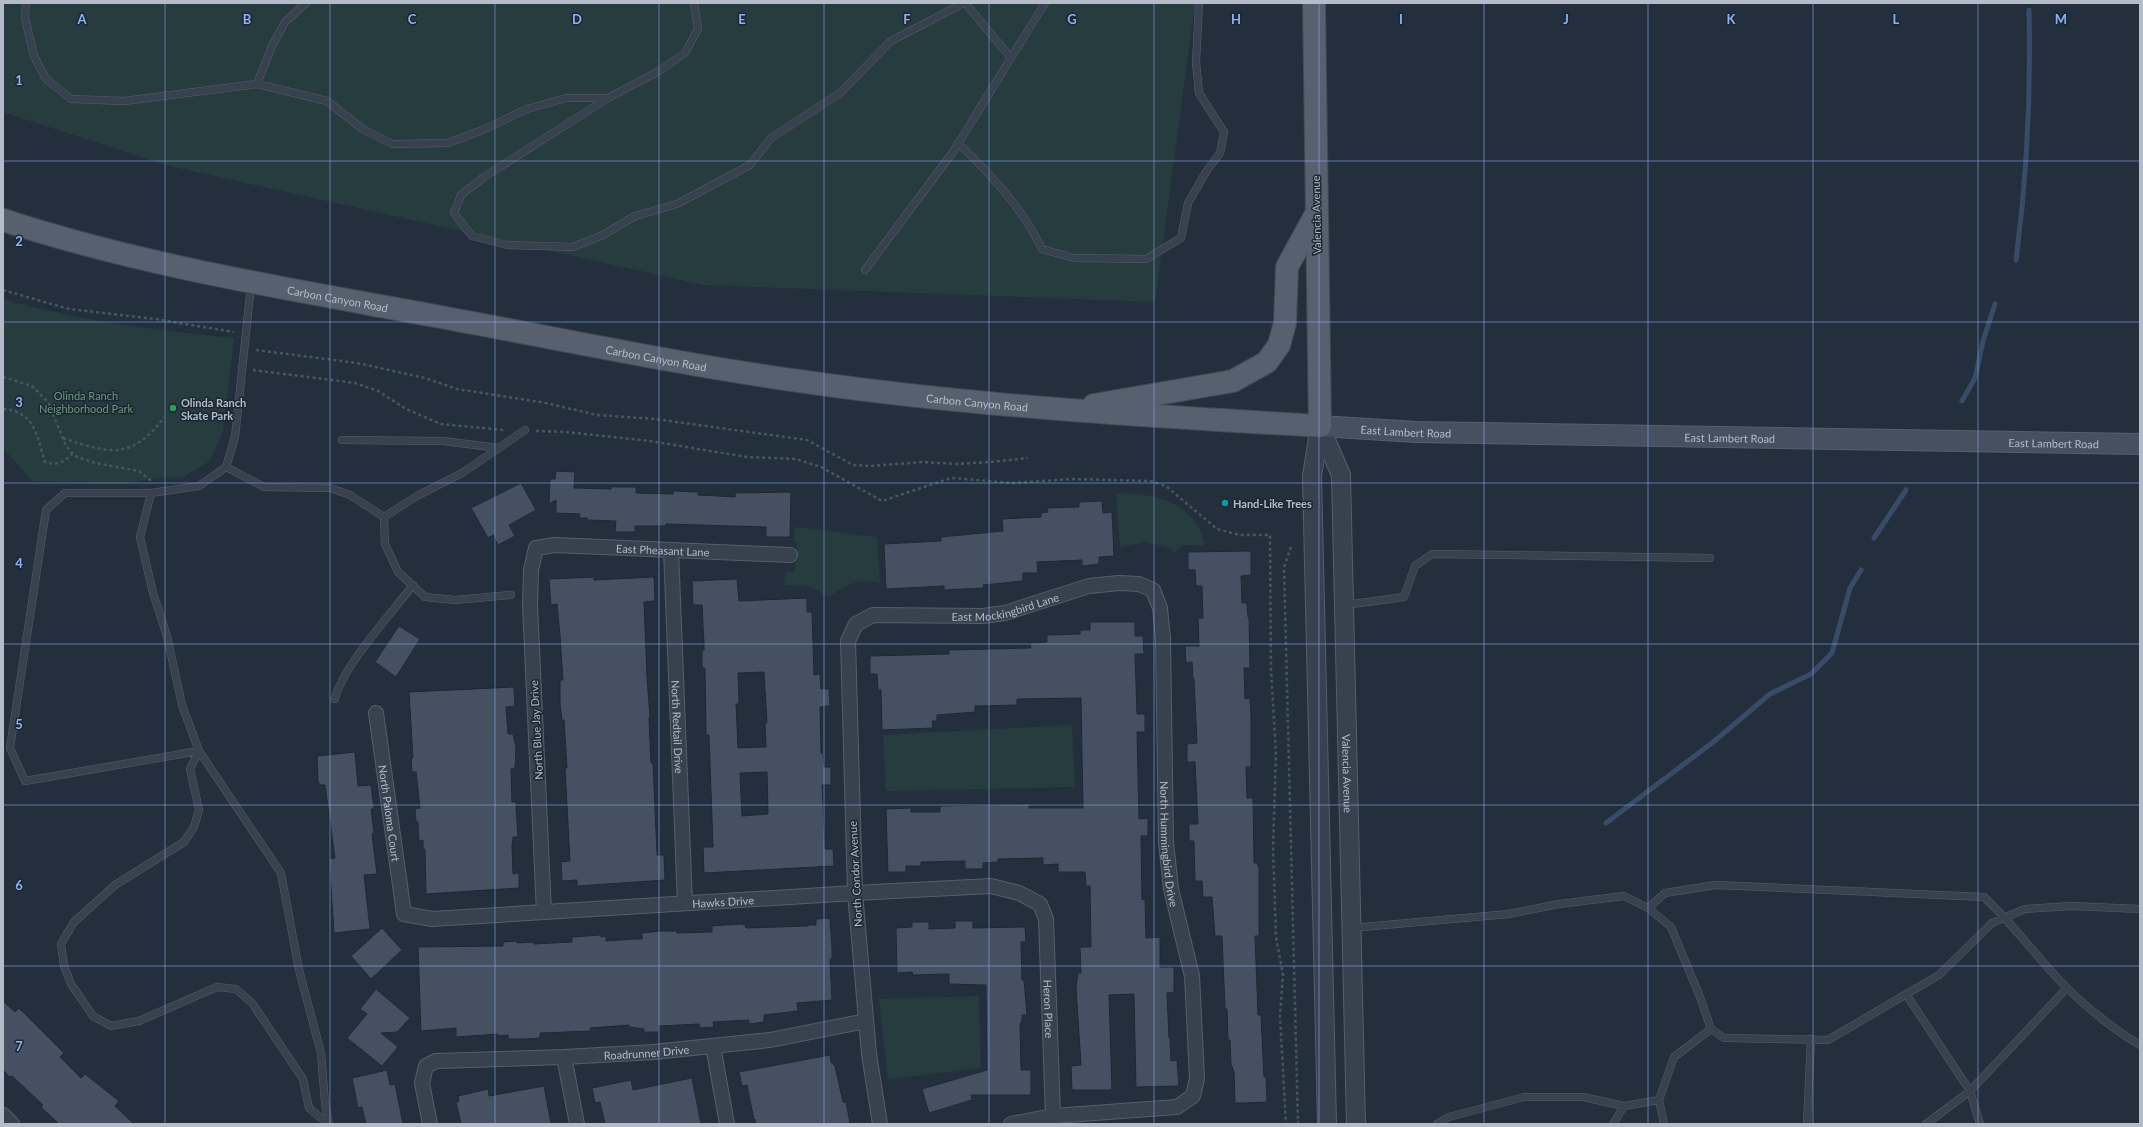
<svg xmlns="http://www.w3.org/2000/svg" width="2143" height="1127" font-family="Lato,sans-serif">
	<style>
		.green { fill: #263c3f }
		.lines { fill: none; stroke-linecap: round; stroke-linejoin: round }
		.stream { stroke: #394c67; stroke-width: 5 }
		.building { fill: #455162; stroke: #1f2835; fill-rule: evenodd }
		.service-casing { stroke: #565f6c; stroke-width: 8 }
		.minor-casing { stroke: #565f6c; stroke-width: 16 }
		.tertiary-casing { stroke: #565f6c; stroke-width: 20 }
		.secondary-casing { stroke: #565f6c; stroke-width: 22 }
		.primary-casing { stroke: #414a57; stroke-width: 24 }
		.path { stroke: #44595c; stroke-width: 2.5; stroke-dasharray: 3 3; stroke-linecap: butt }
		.service { stroke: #38414e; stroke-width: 7 }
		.minor { stroke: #38414e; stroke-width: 14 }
		.tertiary { stroke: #38414e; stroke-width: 18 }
		.secondary { stroke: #465061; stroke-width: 20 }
		.primary { stroke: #56606e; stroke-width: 22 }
		.grid { fill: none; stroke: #8ab4f8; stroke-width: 1; stroke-opacity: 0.55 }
		.leisure-dot { fill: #2e9e5b; stroke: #1d2633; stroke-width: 1.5 }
		.culture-dot { fill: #0f9aa8; stroke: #1d2633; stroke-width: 1.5 }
		.labels { text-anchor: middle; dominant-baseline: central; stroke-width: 3; stroke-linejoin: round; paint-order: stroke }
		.street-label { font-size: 11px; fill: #b4bcc9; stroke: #1d2633 }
		.park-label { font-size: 11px; fill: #6b9a76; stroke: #1d2633 }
		.poi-label { font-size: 11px; font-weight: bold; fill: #b4bcc9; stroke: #1d2633; text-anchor: start }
		.grid-label { font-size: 13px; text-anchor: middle; font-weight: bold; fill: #8ab4f8; stroke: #1d2633; stroke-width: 3; stroke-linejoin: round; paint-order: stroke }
	</style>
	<rect width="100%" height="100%" fill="#242f3e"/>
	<path class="green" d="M 3,3 L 1195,3 L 1155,302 L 703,285 L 165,165 L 3,112 Z
		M 3,299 C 78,321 156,330 234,338 L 223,431 L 210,461 L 182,478 L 164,477 L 120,484 L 32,481 L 3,448 Z
		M 1116,493 C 1146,494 1175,496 1195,522 C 1200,528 1202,537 1205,545 L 1182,545 L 1175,553 L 1171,551 L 1172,548 L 1145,542 L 1120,547 Z
		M 795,527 L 877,537 L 880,583 C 860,578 845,585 829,597 L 809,586 L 784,585 L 785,572 L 795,572 L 797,542 L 793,542 Z
		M 1072,725 L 1075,787 L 886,791 L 883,735 Z
		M 979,996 L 981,1068 L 888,1079 L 879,999 Z"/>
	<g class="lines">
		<path class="stream" d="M 2016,260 C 2027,177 2031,94 2029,10
			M 1962,401 L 1975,378 L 1983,341 L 1995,304
			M 1874,538 L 1906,490
			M 1606,823 L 1712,743 L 1770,694 L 1811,674 L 1832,653 L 1850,588 L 1861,570"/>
	</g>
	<path class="building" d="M 556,471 L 575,472 L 574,488 L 611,489 L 611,487 L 636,487 L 636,493 L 673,494 L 673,491 L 698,492 L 698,495 L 735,497 L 735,493 L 791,492 L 790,537 L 766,537 L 766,527 L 666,524 L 666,526 L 635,526 L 635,532 L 615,532 L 616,521 L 587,520 L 587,518 L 579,518 L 580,514 L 556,513 L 556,500 L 549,504 L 550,479 L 555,479 Z
		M 521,483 L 536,510 L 509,525 L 515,536 L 498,545 L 493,535 L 488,538 L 471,508 Z
		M 1102,501 L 1103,513 L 1112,512 L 1114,556 L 1099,557 L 1099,564 L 1082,566 L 1082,560 L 1037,562 L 1038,573 L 1023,573 L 1023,581 L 983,585 L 984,588 L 944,590 L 944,586 L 886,589 L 884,544 L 941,541 L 941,537 L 1003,531 L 1002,519 L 1041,517 L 1041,513 L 1048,512 L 1047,508 L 1079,507 L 1079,502 Z
		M 1251,551 L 1251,575 L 1241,576 L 1242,603 L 1247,603 L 1248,617 L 1249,617 L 1250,668 L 1244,668 L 1245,699 L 1250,698 L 1251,718 L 1251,767 L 1246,767 L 1247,798 L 1253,798 L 1254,863 L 1257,863 L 1259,868 L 1259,936 L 1255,936 L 1258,1015 L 1261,1015 L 1264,1077 L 1266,1077 L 1267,1102 L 1244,1103 L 1235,1103 L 1234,1072 L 1231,1064 L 1230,1040 L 1228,1040 L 1227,1009 L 1225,1009 L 1222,936 L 1215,936 L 1212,897 L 1203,897 L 1202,881 L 1195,881 L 1194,841 L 1189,841 L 1189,824 L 1198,824 L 1195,762 L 1187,762 L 1187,744 L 1197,743 L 1194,679 L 1193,679 L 1192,662 L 1186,663 L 1185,646 L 1199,646 L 1198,618 L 1203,618 L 1202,586 L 1196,586 L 1195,570 L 1188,570 L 1188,552 Z
		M 594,577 L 594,580 L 654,577 L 655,601 L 644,602 L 647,677 L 650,718 L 649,718 L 651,763 L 653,763 L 657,855 L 664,855 L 665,880 L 577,886 L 577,880 L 562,881 L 561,862 L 570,861 L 565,768 L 567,768 L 564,720 L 562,720 L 560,703 L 560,680 L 563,680 L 560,635 L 557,604 L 551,605 L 549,579 Z
		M 737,579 L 739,601 L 807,598 L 807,612 L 812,612 L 814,675 L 820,674 L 821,689 L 829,689 L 830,706 L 820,707 L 821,753 L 823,753 L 824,767 L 831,767 L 831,785 L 822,785 L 825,849 L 833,849 L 834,866 L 704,873 L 703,847 L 713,847 L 709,735 L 706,735 L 705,668 L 702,668 L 702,650 L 704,650 L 704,644 L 702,605 L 693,605 L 692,581 ZM 764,672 L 767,723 L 765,723 L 766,747 L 738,748 L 736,704 L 739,704 L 738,673 ZM 767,772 L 768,814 L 742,816 L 740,773 Z
		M 1090,622 L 1135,622 L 1135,636 L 1143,636 L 1144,654 L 1135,654 L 1137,714 L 1145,714 L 1145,732 L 1137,732 L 1139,819 L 1148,818 L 1148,836 L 1141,836 L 1142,900 L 1145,899 L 1146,938 L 1160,937 L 1160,967 L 1174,967 L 1174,992 L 1167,993 L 1169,1038 L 1170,1038 L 1171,1061 L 1177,1060 L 1179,1086 L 1136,1087 L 1134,994 L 1109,995 L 1112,1090 L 1072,1090 L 1071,1066 L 1081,1065 L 1076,987 L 1078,973 L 1081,973 L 1080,947 L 1091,947 L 1090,886 L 1086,886 L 1085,872 L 1058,872 L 1058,864 L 1043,865 L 1043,858 L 998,859 L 998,862 L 983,863 L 983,869 L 965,869 L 965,861 L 921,862 L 921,866 L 906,866 L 906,872 L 888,872 L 886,809 L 911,808 L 911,812 L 940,812 L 940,806 L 1029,804 L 1029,808 L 1083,808 L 1081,698 L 1017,699 L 1017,705 L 975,706 L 975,712 L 937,715 L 937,721 L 932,721 L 933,728 L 882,730 L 881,690 L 878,690 L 877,674 L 870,674 L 870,656 L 949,654 L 949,650 L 1031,648 L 1030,643 L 1047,642 L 1047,635 L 1080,634 L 1080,630 L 1090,630 Z
		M 399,626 L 420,639 L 396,677 L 375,662 Z
		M 514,687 L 515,706 L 506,707 L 508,734 L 513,734 L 516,747 L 515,768 L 511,769 L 512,802 L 516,802 L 516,807 L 518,837 L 513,837 L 512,846 L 513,874 L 519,873 L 519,888 L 426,894 L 425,849 L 423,849 L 423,840 L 419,841 L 418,822 L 416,822 L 415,809 L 420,808 L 416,772 L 412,772 L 411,758 L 413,758 L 409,692 Z
		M 355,752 L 358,786 L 371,785 L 374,809 L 371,809 L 374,833 L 372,834 L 377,874 L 364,875 L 370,929 L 334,933 L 329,859 L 335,858 L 325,785 L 320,785 L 318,781 L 317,756 Z
		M 830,918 L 832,948 L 832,959 L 830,959 L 832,1000 L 797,1003 L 798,1011 L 764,1015 L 764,1022 L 749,1024 L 749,1020 L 713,1022 L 714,1027 L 700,1028 L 699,1024 L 659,1026 L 659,1032 L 644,1032 L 644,1029 L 629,1027 L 629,1025 L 590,1028 L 591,1031 L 540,1033 L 540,1038 L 525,1039 L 508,1039 L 508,1035 L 498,1036 L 498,1034 L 456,1037 L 456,1028 L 421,1031 L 418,947 L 503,946 L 503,942 L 517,941 L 517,943 L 533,942 L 534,944 L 572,942 L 572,937 L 601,935 L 601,937 L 606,936 L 606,941 L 634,939 L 642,939 L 642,933 L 661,931 L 677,931 L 677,933 L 712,932 L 712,926 L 741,924 L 745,925 L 746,928 L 808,926 L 808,925 L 816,925 L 816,919 Z
		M 955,921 L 973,921 L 973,928 L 1025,927 L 1026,942 L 1021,942 L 1022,980 L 1024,980 L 1027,1015 L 1022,1015 L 1022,1023 L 1020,1023 L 1021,1070 L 1031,1070 L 1031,1095 L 971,1095 L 972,1100 L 929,1113 L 922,1089 L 987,1070 L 986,985 L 949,984 L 949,974 L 913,975 L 912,972 L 897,973 L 896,928 L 912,927 L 912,922 L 929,922 L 929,929 L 955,928 Z
		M 382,928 L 402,950 L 371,979 L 351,956 Z
		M 376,989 L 410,1018 L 397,1032 L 381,1033 L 398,1047 L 382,1066 L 347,1038 L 367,1014 L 360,1009 Z
		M 3,1001 L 15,1012 L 19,1008 L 64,1053 L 60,1057 L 81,1078 L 85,1074 L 119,1101 L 115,1106 L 134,1124 L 59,1124 L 41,1107 L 43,1105 L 12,1076 L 10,1077 L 3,1070 Z
		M 830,1055 L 831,1062 L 835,1066 L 843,1102 L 846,1102 L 847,1106 L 850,1124 L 756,1124 L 755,1119 L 754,1120 L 747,1085 L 742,1086 L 739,1072 Z
		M 387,1070 L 390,1085 L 395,1084 L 403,1124 L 366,1124 L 362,1107 L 358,1108 L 352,1078 Z
		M 692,1078 L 701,1124 L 605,1124 L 600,1102 L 595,1103 L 592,1088 L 631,1080 L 633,1090 Z
		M 544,1086 L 551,1124 L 461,1124 L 456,1102 L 459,1101 L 458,1096 L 488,1089 L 489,1096 Z"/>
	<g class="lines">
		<g class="service-casing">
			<path id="service" d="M 26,3 L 25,18 L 34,56 L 46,79 L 71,99 L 124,101 L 257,84 L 327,101 L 364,130 L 393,144 L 448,143 L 485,129 L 527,109 L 566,98 L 607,98
				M 694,3 L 698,29 L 685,53 L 659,71 L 608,98 L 484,177 L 461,195 L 454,213 L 472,236 L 507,245 L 573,247 L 603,235 L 635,216 L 677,204 L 750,165 L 771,138 L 840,93 L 891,41 L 964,3
				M 965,3 L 1011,58
				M 257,84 L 272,46 L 285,22 L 306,3
				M 958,143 C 992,176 1021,206 1042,249 L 1074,258 L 1146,259 L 1181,238 L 1188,203 L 1206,172 L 1220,153 L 1224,132 L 1199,93 L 1196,62 L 1199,3
				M 865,270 L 953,152 L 1045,3
				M 342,440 L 443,441 L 499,448
				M 226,467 L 264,487 L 330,488 L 350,495 L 384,517 L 385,544 L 398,572 L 425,597 L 455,600 L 511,595
				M 151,493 L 140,537 L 153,593 L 167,636 L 182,705 L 199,751 L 281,873 L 299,970 L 321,1053 L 325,1103 L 329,1124
				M 384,517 L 417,496 L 462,473 L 525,430
				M 1345,605 L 1404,597 L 1415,566 L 1432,554 L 1710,558
				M 335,699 C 342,667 391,614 413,585
				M 199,751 L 25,781 L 10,748 L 46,510 L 65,493 L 151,493 L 199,486 L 226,467 L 235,437 L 251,285
				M 199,751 L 190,769 L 199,810 L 194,827 L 184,842 L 115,885 L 74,922 L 61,944 L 64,966 L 71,984 L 93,1016 L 111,1026 L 139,1021 L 217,987 L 236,989 L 252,1003 L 303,1079 L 309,1108 L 328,1124
				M 1648,908 L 1665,893 L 1716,885 L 1984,897 C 2014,925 2038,959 2067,988 C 2087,1008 2116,1031 2140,1045
				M 1351,928 L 1509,914 L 1559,904 L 1624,896 L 1648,908 L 1671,927 L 1700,997 L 1711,1029 L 1724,1038 L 1828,1040 L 1939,975 L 1992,923 L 2025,909 L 2072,906 L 2140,909
				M 1906,994 L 1970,1091 L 1980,1124
				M 1437,1124 L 1449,1117 L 1524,1097 L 1583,1097 L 1624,1106 L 1659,1100
				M 1613,1124 L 1624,1106
				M 1664,1124 L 1659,1100 L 1674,1057 L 1711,1029
				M 1807,1124 L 1811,1039
				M 1926,1124 L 1970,1091 L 2067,988"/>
		</g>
		<g class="minor-casing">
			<g id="minor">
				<path id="s1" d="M 671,550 L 685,903"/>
				<path id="s2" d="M 376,713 L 404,914 L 432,919 L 855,893 L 991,886 L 1019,893 L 1040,904 L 1046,919 L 1053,1116"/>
				<path id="s3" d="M 544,912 L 530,605 L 531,570 L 536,548 L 555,545 L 790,555"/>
				<path d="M 713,1046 L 727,1124"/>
				<path d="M 564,1057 L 577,1124"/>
				<path d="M 3,1115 L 12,1124"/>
				<path id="s4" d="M 430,1124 L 422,1083 L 426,1066 L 436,1061 L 564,1057 L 654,1052 L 770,1040 L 866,1021"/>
				<path id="s5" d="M 880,1124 L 869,1054 L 855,893 L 848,641 L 856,624 L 873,615 L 983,616 L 1005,613 L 1089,586 L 1119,583 L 1139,584 L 1153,590 L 1160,608 L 1163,639 L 1166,842 L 1171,889 L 1192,976 L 1197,1079 L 1193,1096 L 1177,1107 L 1053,1116 L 1011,1124"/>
			</g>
		</g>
		<g class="tertiary-casing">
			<g id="tertiary">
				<path id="s6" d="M 1320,426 L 1341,475 L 1356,1124"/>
				<path d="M 1320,426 L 1312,476 L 1327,1124"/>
			</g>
		</g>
		<g class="secondary-casing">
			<g id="secondary">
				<path id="s7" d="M 1320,426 L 1416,432 L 2140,444"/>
			</g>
		</g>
		<g class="primary-casing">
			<g id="primary">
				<path id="s8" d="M 3,220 C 143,266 290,289 435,316 C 556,338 677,364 799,381 C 971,406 1146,416 1320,426 L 1314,3"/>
				<path d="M 1094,405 L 1233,381 L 1267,362 L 1279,345 L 1285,323 L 1287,267 L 1316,214"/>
			</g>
		</g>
		<path class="path" d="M 3,290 L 69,309 L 155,319 L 234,332
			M 256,350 L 357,363 L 425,378 L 457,389 L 546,403 L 597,415 L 655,419 L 807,440 L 853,465 L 871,466 L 922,462 L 956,464 L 990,462 L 1028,458
			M 253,370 L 355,383 L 378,391 L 406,409 L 441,424 L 503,430
			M 3,377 L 32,386 L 48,402 L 66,446 L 75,456 L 95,463 L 139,471 L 150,480 L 150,482
			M 3,409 C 36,411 37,438 45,462 C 57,466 64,462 72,454
			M 536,431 L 566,432 L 650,441 L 747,457 L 796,459 L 821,467 L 882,501 L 951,478 L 1013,483 L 1072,479 L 1150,481 L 1166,486 L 1217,529 L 1240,535 L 1270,535 L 1271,669 L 1276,755 L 1273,846 L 1276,937 L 1283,975 L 1280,1016 L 1286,1124
			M 63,438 C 109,454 133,460 164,417
			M 1291,547 L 1284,567 L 1298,1124"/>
		<use href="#service" class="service"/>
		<use href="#minor" class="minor"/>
		<use href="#tertiary" class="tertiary"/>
		<use href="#secondary" class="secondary"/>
		<use href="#primary" class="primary"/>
	</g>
	<path class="grid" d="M 165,3 L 165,1124M 330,3 L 330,1124M 495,3 L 495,1124M 659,3 L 659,1124M 824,3 L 824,1124M 989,3 L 989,1124M 1154,3 L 1154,1124M 1319,3 L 1319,1124M 1484,3 L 1484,1124M 1648,3 L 1648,1124M 1813,3 L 1813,1124M 1978,3 L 1978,1124M 3,161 L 2140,161M 3,322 L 2140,322M 3,483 L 2140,483M 3,644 L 2140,644M 3,805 L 2140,805M 3,966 L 2140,966"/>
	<circle class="leisure-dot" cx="173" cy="408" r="4"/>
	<circle class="culture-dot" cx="1225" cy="503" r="4"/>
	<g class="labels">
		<g class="street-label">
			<text transform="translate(1316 215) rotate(-91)">Valencia Avenue</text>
			<text stroke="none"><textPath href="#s8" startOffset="344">Carbon Canyon Road</textPath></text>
			<text stroke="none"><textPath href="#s8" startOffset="668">Carbon Canyon Road</textPath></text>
			<text stroke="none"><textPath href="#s8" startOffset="992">Carbon Canyon Road</textPath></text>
			<text stroke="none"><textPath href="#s7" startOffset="86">East Lambert Road</textPath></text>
			<text stroke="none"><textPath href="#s7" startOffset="410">East Lambert Road</textPath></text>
			<text stroke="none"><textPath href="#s7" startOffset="734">East Lambert Road</textPath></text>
			<text stroke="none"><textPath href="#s3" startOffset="492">East Pheasant Lane</textPath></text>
			<text stroke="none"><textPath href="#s5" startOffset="656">East Mockingbird Lane</textPath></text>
			<text stroke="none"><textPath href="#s1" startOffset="177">North Redtail Drive</textPath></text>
			<text transform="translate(536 730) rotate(-93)">North Blue Jay Drive</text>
			<text stroke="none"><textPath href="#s6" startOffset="352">Valencia Avenue</textPath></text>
			<text stroke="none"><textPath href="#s2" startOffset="101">North Paloma Court</textPath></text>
			<text stroke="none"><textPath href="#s5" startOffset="1064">North Hummingbird Drive</textPath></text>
			<text transform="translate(855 874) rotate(-93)">North Condor Avenue</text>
			<text stroke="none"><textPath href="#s2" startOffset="523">Hawks Drive</textPath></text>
			<text stroke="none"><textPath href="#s2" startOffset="950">Heron Place</textPath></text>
			<text stroke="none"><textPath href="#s4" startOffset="281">Roadrunner Drive</textPath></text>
		</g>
		<g class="park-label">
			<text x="86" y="395">Olinda Ranch<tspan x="86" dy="13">Neighborhood Park</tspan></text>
		</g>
		<g class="poi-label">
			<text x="181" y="402">Olinda Ranch<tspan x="181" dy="13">Skate Park</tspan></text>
			<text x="1233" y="503">Hand-Like Trees</text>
		</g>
	</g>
	<g class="grid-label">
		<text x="82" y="24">A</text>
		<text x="247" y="24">B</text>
		<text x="412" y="24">C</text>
		<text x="577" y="24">D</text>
		<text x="742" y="24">E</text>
		<text x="907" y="24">F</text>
		<text x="1072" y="24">G</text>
		<text x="1236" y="24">H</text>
		<text x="1401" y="24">I</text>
		<text x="1566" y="24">J</text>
		<text x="1731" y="24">K</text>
		<text x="1896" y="24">L</text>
		<text x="2061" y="24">M</text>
		<text x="19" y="85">1</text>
		<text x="19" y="246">2</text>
		<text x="19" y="407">3</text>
		<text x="19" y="568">4</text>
		<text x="19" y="729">5</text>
		<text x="19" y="890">6</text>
		<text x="19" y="1051">7</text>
	</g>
	<rect width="2143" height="1127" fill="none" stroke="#b4bcc9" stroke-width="8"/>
</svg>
